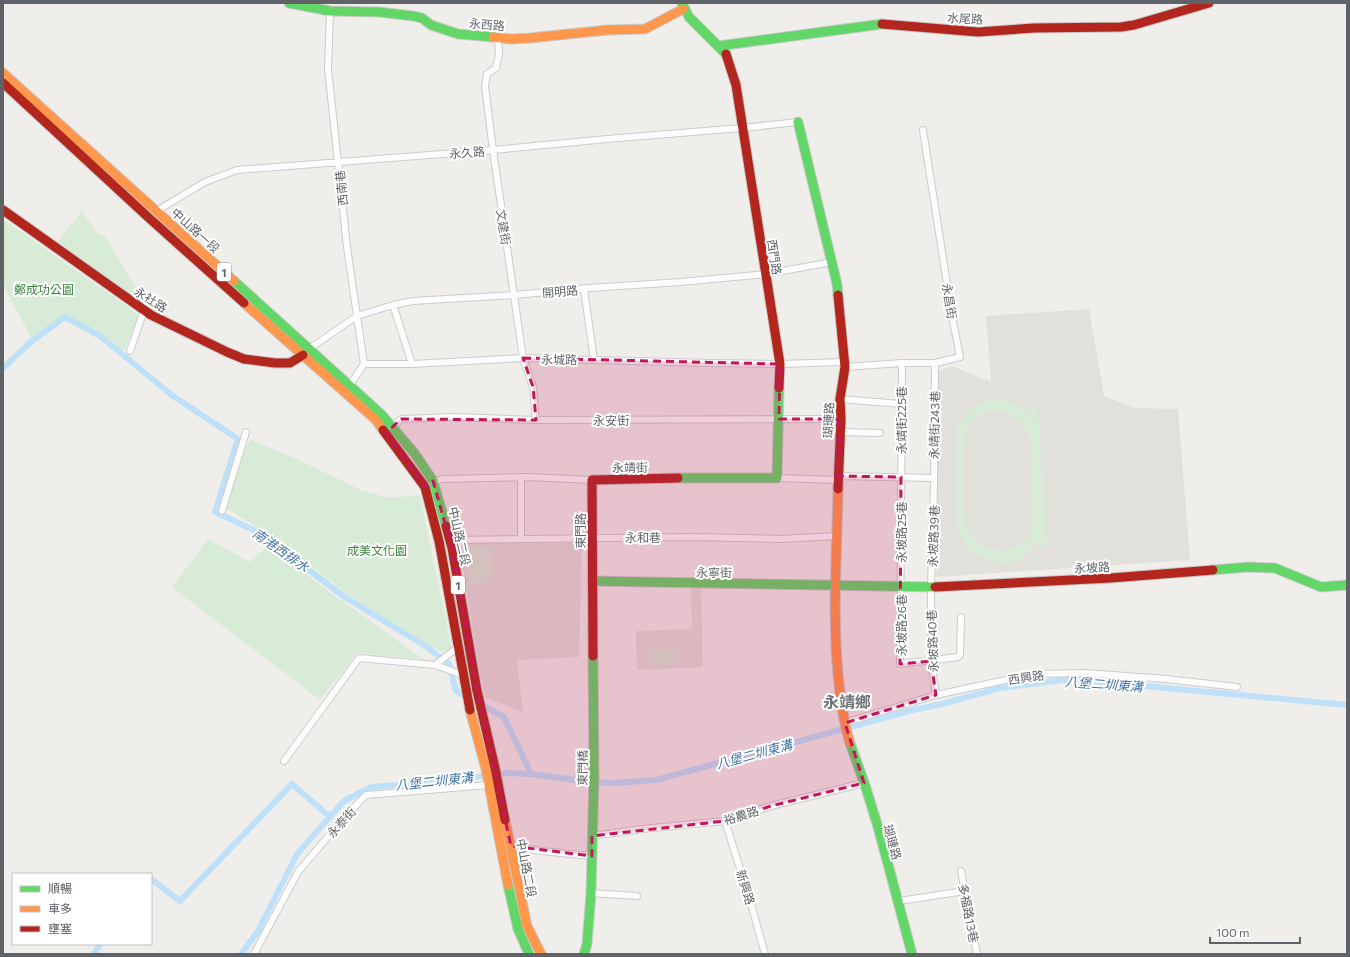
<svg xmlns="http://www.w3.org/2000/svg" width="1350" height="957" font-family="Commissioner,'Noto Sans TC',sans-serif">
	<style>
		.education { fill: #e2e0da }
		.green { fill: #d8ebd6; fill-rule: evenodd }
		.lines { fill: none; stroke-linecap: round; stroke-linejoin: round }
		.canal { stroke: #bfe0f9; stroke-width: 6 }
		.street-casing { stroke: #cbcccc; stroke-width: 8 }
		.fast-casing { stroke: #cacacb; stroke-width: 11 }
		.slow-casing { stroke: #cacacb; stroke-width: 11 }
		.jam-casing { stroke: #cacacb; stroke-width: 11 }
		.street { stroke: #fdfcfc; stroke-width: 6 }
		.fast { stroke: #63d668; stroke-width: 9 }
		.slow { stroke: #ff974d; stroke-width: 9 }
		.jam { stroke: #b3261e; stroke-width: 9 }
		.marked { fill: #c2185b; fill-opacity: 0.2; stroke: #c2185b; stroke-width: 3; stroke-dasharray: 8 5; stroke-linejoin: round }
		.labels { text-anchor: middle; dominant-baseline: central; stroke-width: 4; stroke-linejoin: round; paint-order: stroke }
		.shield { fill: #fff; stroke: #8f9295; stroke-width: 1 }
		.shield-label { font-size: 11px; font-weight: bold; fill: #5f6368 }
		.street-label { font-size: 12px; fill: #5f6368; stroke: #fff }
		.park-label { font-size: 12px; fill: #348238; stroke: #fff }
		.water-label { font-size: 13px; font-style: italic; fill: #4174aa; stroke: #fff }
		.district-label { font-size: 16px; font-weight: bold; fill: #70757a; stroke: #fff }
	</style>
	<rect width="100%" height="100%" fill="#efeeea"/>
	<path class="education" d="M 1089,309 L 1104,396 L 1135,408 L 1178,409 L 1190,560 L 936,577 L 938,371 L 952,366 L 991,382 L 986,316 Z
		M 461,543 L 582,543 L 579,657 L 517,660 L 523,712 L 485,697 L 478,662 L 462,563 Z
		M 691,585 L 701,585 L 703,667 L 637,670 L 636,631 L 692,629 Z"/>
	<path class="green" d="M 82,211 L 96,232 L 106,237 L 145,304 L 57,243 Z
		M 3,219 L 125,305 L 140,317 L 122,354 L 100,336 L 65,317 L 32,339 L 3,285 Z
		M 988,400 C 1008,399 1015,403 1031,415 L 1029,403 L 1037,404 L 1047,545 L 1039,545 L 1038,541 C 1032,547 1026,557 1018,560 C 999,567 977,559 965,544 C 962,540 960,534 957,530 L 957,427 C 967,414 973,407 988,400 ZM 993,410 L 1000,411 L 1019,419 L 1030,435 L 1033,523 C 1032,526 1031,531 1030,535 C 1020,553 994,554 979,543 C 972,538 968,530 964,523 L 964,436 C 969,422 978,415 993,410 Z
		M 251,440 L 303,462 L 361,490 L 389,498 L 420,495 L 452,650 L 440,651 L 353,599 L 276,538 L 227,509 L 228,502 L 246,447 Z
		M 208,539 L 250,562 L 270,543 L 316,582 L 423,659 L 357,653 L 320,700 L 172,587 Z
		M 468,546 L 491,546 L 490,582 L 469,584 Z
		M 674,649 L 677,650 L 679,655 L 676,661 L 674,662 L 654,663 L 649,659 L 649,656 L 653,650 Z"/>
	<g class="lines">
		<path class="canal" d="M 3,368 L 32,341 L 65,317 L 100,336 L 173,396 L 238,439 L 215,512 L 262,534 L 343,596 L 427,647 L 449,664 L 456,691 L 504,717 L 531,774
			M 151,879 L 180,901 L 292,784 L 330,817
			M 94,954 L 100,944
			M 241,954 L 258,931 L 297,854 L 344,801 L 371,787 L 445,781 L 507,773 L 531,774 L 589,782 L 613,783 L 656,780 L 913,710 L 942,704 L 1000,688 L 1070,679 L 1347,705"/>
		<g class="street-casing">
			<path id="street" d="M 330,11 L 328,69 L 347,247 L 364,364
				M 498,38 L 499,54 L 496,68 L 487,74 L 485,86 L 493,150 L 523,358 L 533,387 L 536,420
				M 155,212 L 205,182 L 237,170 L 493,150 L 618,138 L 742,128 L 798,122
				M 584,289 L 594,360
				M 393,305 L 412,364
				M 130,351 L 144,310
				M 306,351 L 357,316 L 393,305 L 413,301 L 515,295 L 589,288 L 681,282 L 766,274 L 832,262
				M 902,363 L 900,664 L 958,657 L 960,655 L 961,617
				M 935,363 L 934,486 L 931,587 L 931,661 L 936,695
				M 845,367 L 902,363 L 935,363 L 960,357 L 952,316 L 923,130
				M 350,385 L 364,364 L 412,364 L 523,358 L 710,363 L 780,364 L 844,362
				M 840,399 L 902,404
				M 390,429 L 401,419 L 454,417 L 536,420 L 841,419
				M 840,432 L 880,433
				M 838,476 L 934,478
				M 777,478 L 838,480
				M 431,483 L 442,479 L 528,477 L 592,480
				M 222,511 L 246,432
				M 521,539 L 521,478
				M 450,540 L 692,537 L 781,539 L 836,536
				M 435,665 L 458,647
				M 844,723 L 936,695 L 1033,674 L 1085,673 L 1166,679 L 1237,687
				M 284,761 L 359,658 L 435,665 L 463,675
				M 725,821 L 749,897 L 765,954
				M 592,836 L 642,829 L 725,821 L 771,806 L 864,783
				M 511,846 L 541,851 L 592,856
				M 961,871 L 977,954
				M 591,893 L 637,896
				M 899,901 L 965,891
				M 254,954 L 298,872 L 343,819 L 366,795 L 489,785"/>
		</g>
		<g class="fast-casing">
			<path id="fast" d="M 289,3 L 330,11 L 379,12 L 413,16 L 422,18 L 431,25 L 458,34 L 493,37
				M 682,3 L 689,17 L 726,54
				M 718,46 L 882,24
				M 798,122 L 837,284 L 838,295
				M 234,281 L 381,414 L 415,454 L 433,481 L 446,526
				M 678,478 L 777,478 L 779,388
				M 1213,570 L 1248,567 L 1275,568 L 1321,587 L 1347,585
				M 592,581 L 935,587
				M 850,743 L 865,785 L 878,827 L 912,954
				M 508,885 L 518,929 L 529,954
				M 584,954 L 587,944 L 591,893 L 594,777 L 593,656"/>
		</g>
		<g class="slow-casing">
			<path id="slow" d="M 493,37 L 511,39 L 530,38 L 607,30 L 645,29 L 683,9
				M 3,73 L 234,281
				M 244,303 L 376,420 L 383,430
				M 838,489 C 837,547 833,605 837,662 C 839,689 842,717 850,743
				M 470,710 L 486,769 L 508,885
				M 505,820 L 527,926 L 541,954"/>
		</g>
		<g class="jam-casing">
			<path id="jam" d="M 882,24 L 978,32 L 1034,28 L 1121,27 L 1134,25 L 1209,3
				M 726,54 L 736,85 L 780,364 L 779,388
				M 3,83 L 149,218 L 244,303
				M 3,210 L 151,315 L 227,352 L 244,359 L 275,363 L 290,363 L 303,355
				M 383,430 L 425,487 L 439,541 L 470,710
				M 838,489 L 841,419 L 840,399 L 845,367 L 838,295
				M 446,526 L 452,548 L 477,691 L 495,768 L 505,820
				M 935,587 L 1111,578 L 1213,570
				M 593,656 L 592,480 L 678,478"/>
		</g>
		<use href="#street" class="street"/>
		<use href="#fast" class="fast"/>
		<use href="#slow" class="slow"/>
		<use href="#jam" class="jam"/>
	</g>
	<path class="marked" d="M 523,358 L 780,364 L 779,419 L 841,419 L 838,476 L 901,477 L 900,664 L 931,661 L 936,695 L 845,723 L 864,783 L 771,806 L 725,821 L 592,836 L 592,856 L 511,846 L 477,691 L 452,548 L 433,481 L 425,487 L 386,433 L 401,419 L 536,420 L 533,387 Z"/>
	<g class="labels">
		<g class="shield">
			<rect x="217" y="263" width="14" height="18" rx="3"/>
			<rect x="451" y="576" width="14" height="18" rx="3"/>
		</g>
		<g class="shield-label">
			<text x="224" y="272">1</text>
			<text x="458" y="585">1</text>
		</g>
		<g class="street-label">
			<text transform="translate(965 18) rotate(3)">水尾路</text>
			<text transform="translate(487 24) rotate(5)">永西路</text>
			<text transform="translate(467 152) rotate(-4)">永久路</text>
			<text transform="translate(341 188) rotate(-96)">西南巷</text>
			<text transform="translate(504 227) rotate(81)">文建街</text>
			<text transform="translate(196 230) rotate(42)">中山路一段</text>
			<text transform="translate(775 257) rotate(81)">西門路</text>
			<text transform="translate(560 291) rotate(-5)">開明路</text>
			<text transform="translate(151 299) rotate(32)">永社路</text>
			<text transform="translate(950 301) rotate(81)">永昌街</text>
			<text transform="translate(559 359) rotate(1)">永城路</text>
			<text x="611" y="420">永安街</text>
			<text transform="translate(828 420) rotate(-88)">瑚璉路</text>
			<text transform="translate(901 420) rotate(-90)">永靖街225巷</text>
			<text transform="translate(934 425) rotate(-89)">永靖街243巷</text>
			<text transform="translate(630 467) rotate(-1)">永靖街</text>
			<text transform="translate(580 531) rotate(-90)">東門路</text>
			<text transform="translate(901 532) rotate(-90)">永坡路25巷</text>
			<text transform="translate(460 536) rotate(77)">中山路二段</text>
			<text transform="translate(933 536) rotate(-88)">永坡路39巷</text>
			<text x="643" y="537">永和巷</text>
			<text transform="translate(1092 567) rotate(-3)">永坡路</text>
			<text transform="translate(714 572) rotate(1)">永寧街</text>
			<text transform="translate(901 625) rotate(-90)">永坡路26巷</text>
			<text transform="translate(932 641) rotate(-92)">永坡路40巷</text>
			<text transform="translate(1026 677) rotate(-8)">西興路</text>
			<text transform="translate(582 768) rotate(-89)">東門橋</text>
			<text transform="translate(741 815) rotate(-17)">裕農路</text>
			<text transform="translate(341 822) rotate(-48)">永泰街</text>
			<text transform="translate(893 842) rotate(74)">瑚璉路</text>
			<text transform="translate(527 868) rotate(79)">中山路二段</text>
			<text transform="translate(746 887) rotate(73)">新興路</text>
			<text transform="translate(969 913) rotate(79)">多福路13巷</text>
		</g>
		<g class="park-label">
			<text x="44" y="289">鄭成功公園</text>
			<text x="377" y="550">成美文化園</text>
		</g>
		<g class="water-label">
			<text transform="translate(281 550) rotate(35)">南港西排水</text>
			<text transform="translate(1104 684) rotate(4)">八堡二圳東溝</text>
			<text transform="translate(754 754) rotate(-15)">八堡二圳東溝</text>
			<text transform="translate(434 781) rotate(-6)">八堡二圳東溝</text>
		</g>
		<g class="district-label">
			<text x="847" y="701">永靖鄉</text>
		</g>
	</g>
	<rect width="1350" height="957" fill="none" stroke="#5f6368" stroke-width="8"/>
	<rect x="12" y="873" width="140" height="72" fill="#ffffff" stroke="#bfc1c3"/>
	<rect x="20" y="886" width="20" height="6" fill="#63d668" stroke="#bfc1c3"/>
	<text x="48" y="893" font-size="12" fill="#5f6368">順暢</text>
	<rect x="20" y="906" width="20" height="6" fill="#ff974d" stroke="#bfc1c3"/>
	<text x="48" y="913" font-size="12" fill="#5f6368">車多</text>
	<rect x="20" y="926" width="20" height="6" fill="#b3261e" stroke="#bfc1c3"/>
	<text x="48" y="933" font-size="12" fill="#5f6368">壅塞</text>
	<path d="M1210 937v6h90v-6" fill="none" stroke="#5f6368" stroke-width="2"/>
	<text x="1216" y="937" font-size="12" fill="#5f6368" stroke="#ffffff" stroke-width="3" paint-order="stroke">100 m</text>
</svg>
